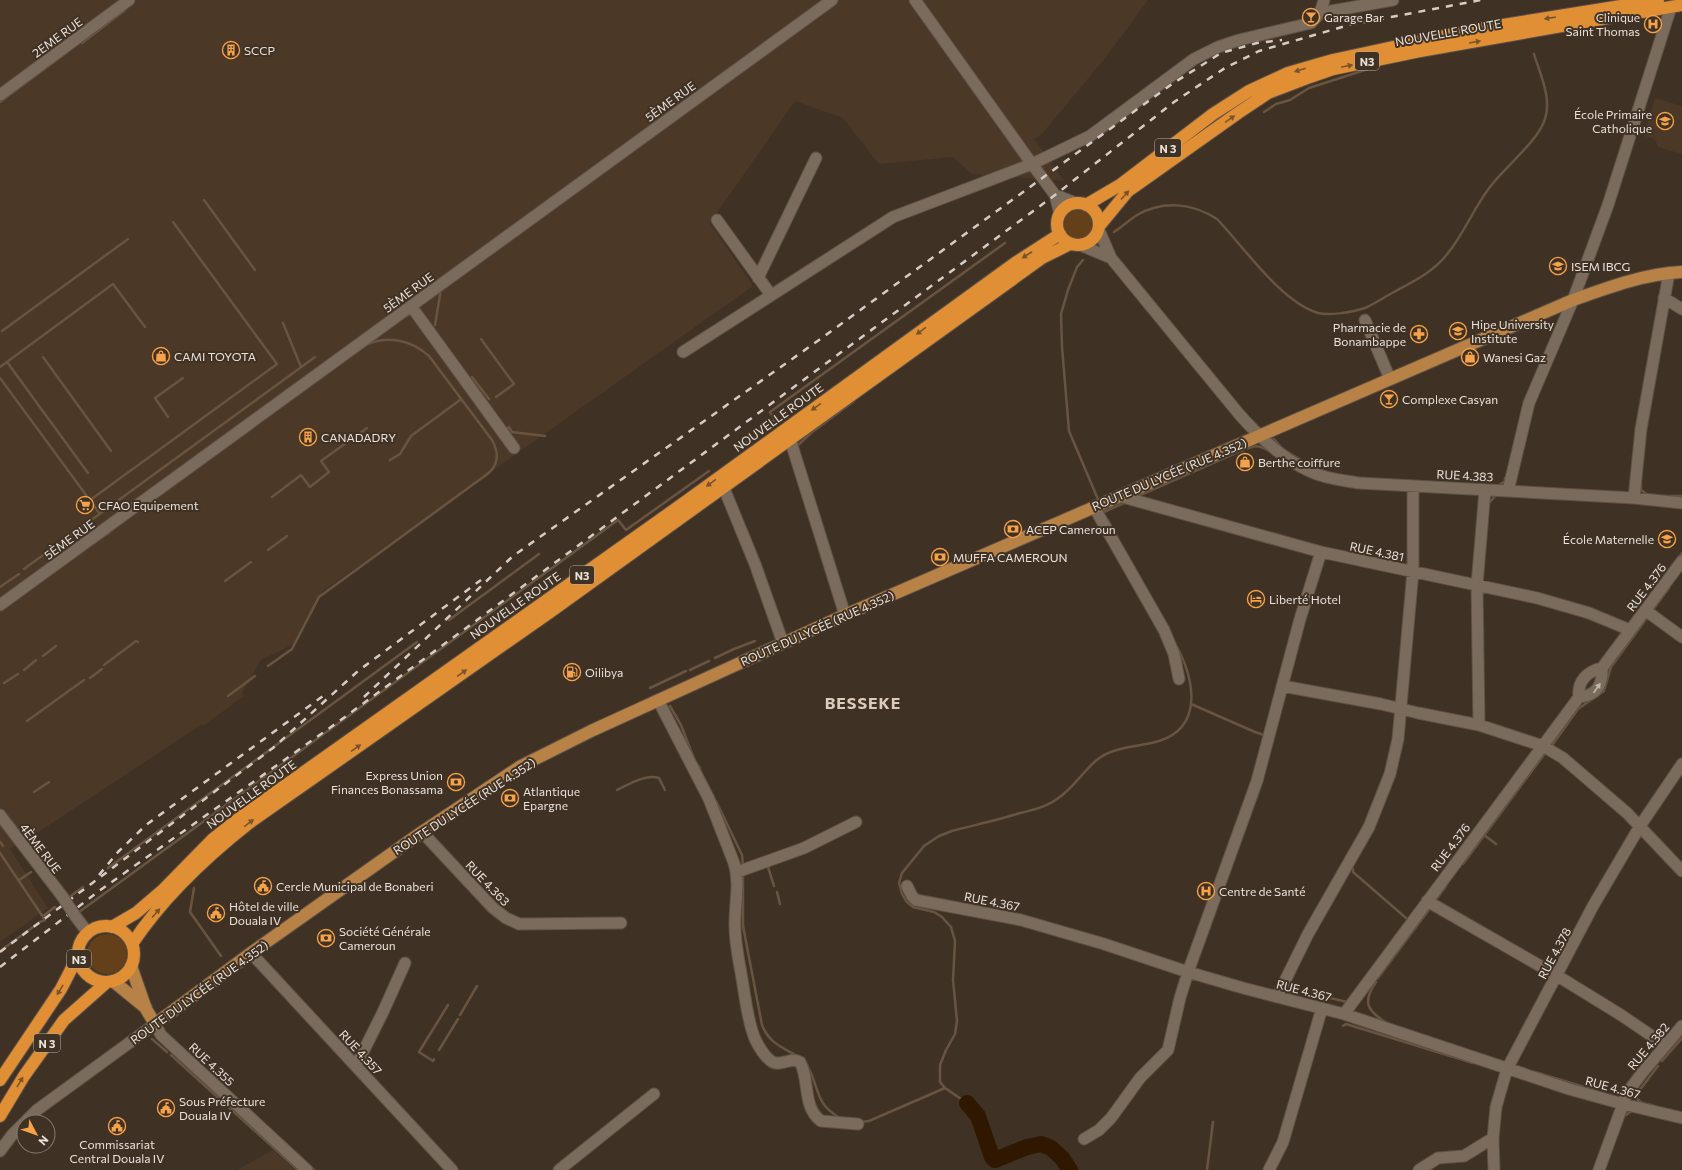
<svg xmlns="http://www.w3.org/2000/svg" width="1682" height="1170" font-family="Commissioner,sans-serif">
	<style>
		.built { fill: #4b3827 }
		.green { fill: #633f1a }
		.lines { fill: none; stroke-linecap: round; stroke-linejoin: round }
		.stream { stroke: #685441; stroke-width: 2.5 }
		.river { stroke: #301700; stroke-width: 16 }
		.minor-casing { stroke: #5d5146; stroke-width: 13 }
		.major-casing { stroke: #5d5146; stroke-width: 14 }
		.highway-casing { stroke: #5d5146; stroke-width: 14 }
		.minor { stroke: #7b6b5d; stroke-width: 11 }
		.major { stroke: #b88145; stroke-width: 12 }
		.highway { stroke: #e18f35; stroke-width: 12 }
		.rail { stroke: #d6ccc4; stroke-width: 2.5; stroke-dasharray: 7 7; stroke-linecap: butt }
		.minor-bridge-casing { stroke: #5d5146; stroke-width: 13; stroke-linecap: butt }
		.minor-bridge { stroke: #7b6b5d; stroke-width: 11 }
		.oneway { fill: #78532b }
		.oneway2 { fill: #c3b8ae }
		.labels { text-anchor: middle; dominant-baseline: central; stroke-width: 4; stroke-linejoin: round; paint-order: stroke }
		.shield { fill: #3f3225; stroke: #b7aca3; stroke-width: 1 }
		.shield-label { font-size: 11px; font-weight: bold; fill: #eae1d9 }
		.poi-label { font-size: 12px; fill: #eae1d9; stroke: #3f3225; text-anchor: start }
		.street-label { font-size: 12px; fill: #eae1d9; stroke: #3f3225 }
		.district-label { font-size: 16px; font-weight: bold; letter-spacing: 1px; fill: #ddccbc; stroke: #3f3225 }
	</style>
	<rect width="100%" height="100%" fill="#3f3225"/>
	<path class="built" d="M 0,0 L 1148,0 L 1106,57 L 1041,135 L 1034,139 L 1064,181 L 972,174 L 953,157 L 879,164 L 843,118 L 795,101 L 710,223 L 753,286 L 323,591 L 294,644 L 261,660 L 242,693 L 244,696 L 203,726 L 202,724 L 37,833 L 35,832 L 10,849 L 48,908 L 0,942 Z
		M 1655,98 L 1682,106 L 1682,154 L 1658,147 L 1655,139 L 1644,136 Z
		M 273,1150 L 295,1170 L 237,1170 Z"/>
	<path class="green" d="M1061 225a17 17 0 1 1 34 0a17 17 0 1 1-34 0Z
		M87 954a20 20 0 1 1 40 0a20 20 0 1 1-40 0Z"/>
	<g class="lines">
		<path class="stream" d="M 82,43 L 124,11
			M 0,102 L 66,53
			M 1264,112 L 1276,104 L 1290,100 L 1309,88 L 1368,69
			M 204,200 L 255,270
			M 1114,232 C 1122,227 1129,220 1137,215 C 1163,200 1192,203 1217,219 C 1244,247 1281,302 1318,313 C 1330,316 1353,312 1365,308 C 1374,304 1383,298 1392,293 C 1412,282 1434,272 1448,253 C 1466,231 1475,204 1494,182 C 1508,165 1539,139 1545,119 C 1552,98 1540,74 1534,54
			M 1083,260 L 1077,267 L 1068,290 L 1061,314 L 1062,347 L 1069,431 L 1097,497
			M 283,323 L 301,367
			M 435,325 L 441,289
			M 2,331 L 128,239
			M 481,339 L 514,384 L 496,397
			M 43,357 L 111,451
			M 7,362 L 88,473
			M 0,367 L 113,284 L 145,327
			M 472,377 L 489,399
			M 0,378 L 100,514
			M 168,417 L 155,398 L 183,378
			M 768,425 L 775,420 L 770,412 L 1005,243
			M 507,429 L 509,427 L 512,432 L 545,436
			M 1274,439 L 1280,446
			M 740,447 L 759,434
			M 796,447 L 811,433 L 854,401
			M 1241,451 C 1255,445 1258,444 1271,452
			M 1289,453 L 1310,465
			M 390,460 L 400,454 L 411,436 L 460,400
			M 1641,483 L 1641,490 L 1648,495
			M 1498,486 L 1505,481 L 1505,478
			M 1138,496 L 1238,452
			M 1663,496 L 1682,496
			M 272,497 L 301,475 L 310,487 L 329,472 L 321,461 L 367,428
			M 93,498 L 277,364 L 173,222
			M 1489,503 L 1496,495
			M 1104,512 L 1126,502
			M 1108,520 L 1113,530
			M 94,543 L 110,532
			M 268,550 L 287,536
			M 1679,558 L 1682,553
			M 24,569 L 315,357
			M 225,581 L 251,562
			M 0,587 L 19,574
			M 1652,611 L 1669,588
			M 449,620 L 539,554
			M 43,656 L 56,646
			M 715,658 L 734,649 L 755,641
			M 104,665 L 136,641 L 138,642
			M 268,666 L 292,649 L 319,597 L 486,475 C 499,466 499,453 492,440 L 429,356 C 411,340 388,335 366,345
			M 24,670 L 36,660
			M 690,670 L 709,661
			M 90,678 L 102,669
			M 4,683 L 18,674
			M 650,688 L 686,671
			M 228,696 L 255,676
			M 1191,704 L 1255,732 L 1264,735 L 1267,734
			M 670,706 L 681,725 L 693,756
			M 27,721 L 84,680
			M 1553,744 L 1578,709 L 1604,691 L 1611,667 L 1649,615
			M 695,761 L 700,768
			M 700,770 L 705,781
			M 617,790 C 630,784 645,774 659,778 L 665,790
			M 34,792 L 49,782
			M 716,801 L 742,855 L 743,866
			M 1484,835 L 1496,844
			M 0,842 L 3,846
			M 0,853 L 45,920
			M 767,864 L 774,886
			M 1463,864 L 1546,752
			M 108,868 L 417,642
			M 1353,869 L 1353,872 L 1406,918
			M 743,873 L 743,926 L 762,1025 C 769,1043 782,1047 797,1056
			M 19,880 L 31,872
			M 194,888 L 190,912 L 221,956
			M 777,892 L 780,904
			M 68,898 L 83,887
			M 1435,901 L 1446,886
			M 79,912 L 618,520 L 626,530 L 709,471
			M 44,918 L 43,916 L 55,907
			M 0,951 L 40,922 L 45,920
			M 1378,978 L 1431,907
			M 1376,982 C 1362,1002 1367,1011 1387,1023
			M 1330,998 L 1347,1002 L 1349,1000
			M 460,1015 L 477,986
			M 1343,1026 L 1346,1024 L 1473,1063
			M 1657,1032 L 1664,1038
			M 152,1039 L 167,1052
			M 439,1050 L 458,1019
			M 171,1055 L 298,1170
			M 434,1059 L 433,1061 L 419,1052 L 448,1005
			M 1662,1061 L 1682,1038
			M 807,1065 C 820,1088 814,1103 840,1118
			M 1535,1072 L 1594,1090
			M 967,1103 L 945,1088 L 940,1082 L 940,1065 L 946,1050 L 955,1034 L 957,1021 L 953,980 L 955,941 L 951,927 L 942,917 L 934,912 L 913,907 L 906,901 L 902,894 L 899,883 L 902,873 L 924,846 L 939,836 L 952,831 C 975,825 998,820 1020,813 C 1033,810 1046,807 1057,799 C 1073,789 1083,771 1098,759 C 1115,746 1140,747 1159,741 C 1204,727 1194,679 1177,647
			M 1652,1105 C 1646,1104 1637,1103 1636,1095 L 1658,1066
			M 1626,1115 L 1633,1110
			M 861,1122 L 869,1121 L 945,1088
			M 310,1166 L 314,1170
			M 1207,1170 L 1213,1122"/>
		<path class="river" d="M 967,1103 L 978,1116 L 992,1157 L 995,1160 L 1027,1147 L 1041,1144 L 1051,1148 L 1062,1158 L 1070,1170"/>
		<g class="minor-casing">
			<path id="minor" d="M 1320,13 L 1393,0
				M 0,95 L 129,0
				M 1055,195 L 1076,203
				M 1060,214 L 1055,195 L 1032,164 L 1090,136 L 1194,59 L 1218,47 L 1239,40 L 1311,23 L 1320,13 L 1324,0
				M 717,220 L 771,295
				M 1099,230 L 1111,258 L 1239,414 C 1261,439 1292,468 1326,477 C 1337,480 1348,481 1359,483 L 1634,498 L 1682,503
				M 1080,245 L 1111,258
				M 758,278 L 816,158
				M 1664,298 L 1682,309
				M 411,306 L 514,448
				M 1365,320 L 1390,379
				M 683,352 L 893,217 L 1032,164 L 915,0
				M 790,439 L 845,615
				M 723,486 L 755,564 L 783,643
				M 1508,491 L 1529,403 L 1573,300 L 1608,205 L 1671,7
				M 1119,496 L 1321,552 L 1537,598 L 1589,613 L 1630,630
				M 1634,498 L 1641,429 L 1669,273
				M 1094,507 L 1164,630 L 1174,654 L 1179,679
				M 0,605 L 832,0
				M 1645,610 L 1682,637
				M 1602,668 L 1682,561
				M 1282,686 L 1381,704 L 1418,713 L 1479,725 L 1543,746 L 1563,758 L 1627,813 L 1682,871
				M 1579,697 C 1597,696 1603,684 1602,668
				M 1579,697 C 1577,682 1587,671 1602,668
				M 658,700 L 709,799 L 734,863 C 740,882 735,902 735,921 C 734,943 740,964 743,985 C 746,1003 748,1022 755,1039 C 759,1047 764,1056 771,1061 C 780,1068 791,1056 800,1062 C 810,1080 802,1107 821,1121 L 858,1124
				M 1479,725 L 1477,585 L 1485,490
				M 0,815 L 62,896
				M 422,832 L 493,908 L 506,918 L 519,924 L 621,923
				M 737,872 L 804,848 L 856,822
				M 907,886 L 912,896 L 916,900 L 1021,920 L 1104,944 L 1188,972 L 1243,988 L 1344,1014 L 1569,1089 L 1623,1104 L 1682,1118
				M 1427,901 L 1556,975 L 1621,1015 L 1665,1045
				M 76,917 L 88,933
				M 251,953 L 452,1170
				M 1277,997 L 1308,934 L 1369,827 L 1390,774 L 1398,739 L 1413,571 L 1413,486
				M 1344,1014 L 1579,697
				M 356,1066 L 383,1012 L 405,963
				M 25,1122 L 37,1110 L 155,1024 L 161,1035 L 307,1170
				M 1084,1139 L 1099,1130 L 1111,1118 L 1140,1078 L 1168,1050 L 1180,998 L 1188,972 L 1257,781 L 1300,619 L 1321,552
				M 0,1151 L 12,1135 L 24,1123
				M 559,1170 L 654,1094
				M 1269,1170 L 1283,1142 L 1322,1008
				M 1419,1170 L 1438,1158 L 1464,1156 L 1493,1138
				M 1494,1170 L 1493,1138 L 1496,1107 L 1507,1069 L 1593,906 L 1640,826 L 1682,764
				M 1599,1170 L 1627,1093 L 1642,1073 L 1682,1026"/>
		</g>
		<g class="major-casing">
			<path id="major" d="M 131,966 L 146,1009 L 155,1024 L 251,953 L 422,832 L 521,766 L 591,731 L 845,615 L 1573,300 C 1609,287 1644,274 1682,272
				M 113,981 L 146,1008"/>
		</g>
		<g class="highway-casing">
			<path id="highway" d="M1057 224a21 21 0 1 1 42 0a21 21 0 1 1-42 0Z
				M 1086,205 L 1120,185 L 1213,114 L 1249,91 L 1288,73 L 1333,60 L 1472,30 L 1658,0
				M 1100,225 L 1128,191 L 1238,113 L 1268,93 L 1310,77 L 1333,69 L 1420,51 L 1682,5
				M78 954a28 28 0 1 1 56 0a28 28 0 1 1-56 0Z
				M 112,927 L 136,913 L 164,889 L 213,839 L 242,816 L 688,500 L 1015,263 L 1060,234
				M 132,944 C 163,897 206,857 249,823 L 550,612 L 1042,258 L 1070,244
				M 0,1080 L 61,989 L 78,956
				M 0,1116 L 24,1076 L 64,1020 L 107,982"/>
		</g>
		<use href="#minor" class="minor"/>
		<use href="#major" class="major"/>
		<use href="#highway" class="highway"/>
		<path class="rail" d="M 364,697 L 513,556 L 819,340 L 1172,84 L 1221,53 L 1257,43 L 1282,40
			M 99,875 L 118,852 L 146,825 L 323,696
			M 0,952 L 273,748 L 358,671 L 481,580
			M 0,967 L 99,891 L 338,722 L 477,620 L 1055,195 L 1174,102 L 1225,68 L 1259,51 L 1349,25 L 1481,0"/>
		<g class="minor-bridge-casing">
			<path id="minor-bridge" d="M 62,896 L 76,917"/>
		</g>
		<use href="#minor-bridge" class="minor-bridge"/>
	</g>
	<defs><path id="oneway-solid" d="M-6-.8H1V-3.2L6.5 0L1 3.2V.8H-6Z"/></defs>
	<g class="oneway">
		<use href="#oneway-solid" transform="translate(1550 18) rotate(171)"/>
		<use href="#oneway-solid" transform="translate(1475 42) rotate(-10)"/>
		<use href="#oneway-solid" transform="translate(1347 66) rotate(-12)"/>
		<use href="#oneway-solid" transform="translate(1300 70) rotate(163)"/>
		<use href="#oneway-solid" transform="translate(1230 119) rotate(-35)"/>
		<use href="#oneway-solid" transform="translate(1125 195) rotate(-48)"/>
		<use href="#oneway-solid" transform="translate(1027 255) rotate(147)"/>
		<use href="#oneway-solid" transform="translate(921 331) rotate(144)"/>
		<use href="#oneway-solid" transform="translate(816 407) rotate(144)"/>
		<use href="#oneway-solid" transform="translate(711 483) rotate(144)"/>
		<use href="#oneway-solid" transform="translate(462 673) rotate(-35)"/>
		<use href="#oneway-solid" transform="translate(356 748) rotate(-35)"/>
		<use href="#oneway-solid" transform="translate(249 823) rotate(-37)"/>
		<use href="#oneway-solid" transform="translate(156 913) rotate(-48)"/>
		<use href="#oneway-solid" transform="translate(60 990) rotate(121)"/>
		<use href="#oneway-solid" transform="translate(20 1082) rotate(-59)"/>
	</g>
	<use class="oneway2" href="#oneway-solid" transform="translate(1597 688) rotate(-55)"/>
	<defs>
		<g id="bar-ring" transform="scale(0.9)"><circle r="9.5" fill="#3f3225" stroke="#f7a248" stroke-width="1.5"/><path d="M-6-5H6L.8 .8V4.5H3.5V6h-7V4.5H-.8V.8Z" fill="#f7a248"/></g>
		<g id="hospital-ring" transform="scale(0.9)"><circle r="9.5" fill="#3f3225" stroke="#f7a248" stroke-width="1.5"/><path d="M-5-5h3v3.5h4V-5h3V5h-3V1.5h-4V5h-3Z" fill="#f7a248"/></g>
		<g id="building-ring" transform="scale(0.9)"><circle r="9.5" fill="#3f3225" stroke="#f7a248" stroke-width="1.5"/><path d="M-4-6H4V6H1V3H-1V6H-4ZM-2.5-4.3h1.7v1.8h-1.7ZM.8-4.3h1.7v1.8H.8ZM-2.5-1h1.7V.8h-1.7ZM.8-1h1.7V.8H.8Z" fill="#f7a248"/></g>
		<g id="school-ring" transform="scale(0.9)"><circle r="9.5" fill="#3f3225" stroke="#f7a248" stroke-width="1.5"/><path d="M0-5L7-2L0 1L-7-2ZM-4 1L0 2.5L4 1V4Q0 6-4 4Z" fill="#f7a248"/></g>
		<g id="university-ring" transform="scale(0.9)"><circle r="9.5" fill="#3f3225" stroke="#f7a248" stroke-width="1.5"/><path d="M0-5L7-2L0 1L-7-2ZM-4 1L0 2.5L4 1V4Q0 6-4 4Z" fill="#f7a248"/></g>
		<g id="pharmacy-ring" transform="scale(0.9)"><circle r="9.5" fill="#3f3225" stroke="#f7a248" stroke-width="1.5"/><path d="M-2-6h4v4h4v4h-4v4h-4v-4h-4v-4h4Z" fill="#f7a248"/></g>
		<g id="shop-ring" transform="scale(0.9)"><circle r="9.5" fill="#3f3225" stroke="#f7a248" stroke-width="1.5"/><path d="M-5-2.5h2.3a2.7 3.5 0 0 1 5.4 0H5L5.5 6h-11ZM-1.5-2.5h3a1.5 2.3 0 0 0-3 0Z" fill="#f7a248"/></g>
		<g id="supermarket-ring" transform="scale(0.9)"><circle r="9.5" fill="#3f3225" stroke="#f7a248" stroke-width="1.5"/><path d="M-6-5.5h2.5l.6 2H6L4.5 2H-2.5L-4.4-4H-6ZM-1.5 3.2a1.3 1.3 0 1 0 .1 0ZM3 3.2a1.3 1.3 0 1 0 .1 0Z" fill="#f7a248"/></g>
		<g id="bank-ring" transform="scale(0.9)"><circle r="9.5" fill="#3f3225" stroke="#f7a248" stroke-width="1.5"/><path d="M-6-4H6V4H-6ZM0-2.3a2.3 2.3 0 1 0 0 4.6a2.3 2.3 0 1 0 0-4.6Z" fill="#f7a248"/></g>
		<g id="hotel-ring" transform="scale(0.9)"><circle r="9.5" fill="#3f3225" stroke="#f7a248" stroke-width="1.5"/><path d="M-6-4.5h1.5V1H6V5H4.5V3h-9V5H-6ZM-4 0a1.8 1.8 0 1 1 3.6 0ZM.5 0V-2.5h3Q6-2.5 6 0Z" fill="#f7a248"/></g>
		<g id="fuel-ring" transform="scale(0.9)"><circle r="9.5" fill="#3f3225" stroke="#f7a248" stroke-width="1.5"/><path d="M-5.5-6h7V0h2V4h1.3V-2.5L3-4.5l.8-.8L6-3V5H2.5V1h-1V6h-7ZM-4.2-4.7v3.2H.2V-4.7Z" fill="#f7a248"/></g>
		<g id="civic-ring" transform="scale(0.9)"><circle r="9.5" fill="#3f3225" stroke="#f7a248" stroke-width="1.5"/><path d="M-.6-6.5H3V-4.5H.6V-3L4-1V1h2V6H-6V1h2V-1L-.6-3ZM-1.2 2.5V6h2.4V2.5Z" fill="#f7a248"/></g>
	</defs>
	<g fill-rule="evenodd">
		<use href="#bar-ring" x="1311" y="17"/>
		<use href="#hospital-ring" x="1653" y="24"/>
		<use href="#building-ring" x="231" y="50"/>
		<use href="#school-ring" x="1665" y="121"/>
		<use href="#university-ring" x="1558" y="266"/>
		<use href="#university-ring" x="1458" y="331"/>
		<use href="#pharmacy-ring" x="1419" y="334"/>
		<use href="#shop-ring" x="161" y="356"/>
		<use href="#shop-ring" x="1470" y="357"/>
		<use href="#bar-ring" x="1389" y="399"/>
		<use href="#building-ring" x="308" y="437"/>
		<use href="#shop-ring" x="1245" y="462"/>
		<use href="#supermarket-ring" x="85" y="505"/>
		<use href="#bank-ring" x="1013" y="529"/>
		<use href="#school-ring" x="1667" y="539"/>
		<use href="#bank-ring" x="940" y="557"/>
		<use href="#hotel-ring" x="1256" y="599"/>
		<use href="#fuel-ring" x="572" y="672"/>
		<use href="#bank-ring" x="456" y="782"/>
		<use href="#bank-ring" x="510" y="798"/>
		<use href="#civic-ring" x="263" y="886"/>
		<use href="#hospital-ring" x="1206" y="891"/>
		<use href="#civic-ring" x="216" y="913"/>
		<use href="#bank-ring" x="326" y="938"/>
		<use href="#civic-ring" x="166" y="1108"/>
		<use href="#civic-ring" x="117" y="1126"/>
	</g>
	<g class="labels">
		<g class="shield">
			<rect x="1355" y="52" width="24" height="18" rx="3"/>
			<rect x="1155" y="139" width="26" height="18" rx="3"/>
			<rect x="570" y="566" width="24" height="18" rx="3"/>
			<rect x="67" y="950" width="24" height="18" rx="3"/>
			<rect x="34" y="1034" width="26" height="18" rx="3"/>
		</g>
		<g class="shield-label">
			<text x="1367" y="61">N3</text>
			<text x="1168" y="148">N 3</text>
			<text x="582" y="575">N3</text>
			<text x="79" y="959">N3</text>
			<text x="47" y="1043">N 3</text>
		</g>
		<g class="poi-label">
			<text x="1324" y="17">Garage Bar</text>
			<text x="1640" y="17" text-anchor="end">Clinique<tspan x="1640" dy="14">Saint Thomas</tspan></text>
			<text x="244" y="50">SCCP</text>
			<text x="1652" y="114" text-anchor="end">École Primaire<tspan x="1652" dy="14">Catholique</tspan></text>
			<text x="1571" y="266">ISEM IBCG</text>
			<text x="1471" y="324">Hipe University<tspan x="1471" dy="14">Institute</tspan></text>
			<text x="1406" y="327" text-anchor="end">Pharmacie de<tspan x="1406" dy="14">Bonambappe</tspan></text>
			<text x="174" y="356">CAMI TOYOTA</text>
			<text x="1483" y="357">Wanesi Gaz</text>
			<text x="1402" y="399">Complexe Casyan</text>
			<text x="321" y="437">CANADADRY</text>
			<text x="1258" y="462">Berthe coiffure</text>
			<text x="98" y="505">CFAO Equipement</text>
			<text x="1026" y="529">ACEP Cameroun</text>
			<text x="1654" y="539" text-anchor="end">École Maternelle</text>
			<text x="953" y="557">MUFFA CAMEROUN</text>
			<text x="1269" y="599">Liberté Hotel</text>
			<text x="585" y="672">Oilibya</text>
			<text x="443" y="775" text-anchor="end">Express Union<tspan x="443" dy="14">Finances Bonassama</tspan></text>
			<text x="523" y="791">Atlantique<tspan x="523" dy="14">Epargne</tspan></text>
			<text x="276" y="886">Cercle Municipal de Bonaberi</text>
			<text x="1219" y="891">Centre de Santé</text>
			<text x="229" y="906">Hôtel de ville<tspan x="229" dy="14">Douala IV</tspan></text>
			<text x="339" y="931">Société Générale<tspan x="339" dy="14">Cameroun</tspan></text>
			<text x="179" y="1101">Sous Préfecture<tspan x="179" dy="14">Douala IV</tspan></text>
			<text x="117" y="1144" text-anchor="middle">Commissariat<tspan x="117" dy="14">Central Douala IV</tspan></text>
		</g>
		<g class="street-label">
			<text transform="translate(1448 32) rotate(-10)">NOUVELLE ROUTE</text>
			<text transform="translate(57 37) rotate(-36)">2EME RUE</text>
			<text transform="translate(670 101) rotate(-36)">5ÈME RUE</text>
			<text transform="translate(408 292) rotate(-36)">5ÈME RUE</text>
			<text transform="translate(778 417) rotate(-36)">NOUVELLE ROUTE</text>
			<text transform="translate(1169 474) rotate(-23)">ROUTE DU LYCÉE (RUE 4.352)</text>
			<text transform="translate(1465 475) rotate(3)">RUE 4.383</text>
			<text transform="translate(69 539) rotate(-36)">5ÈME RUE</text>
			<text transform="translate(1377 551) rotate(12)">RUE 4.381</text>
			<text transform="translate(1646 587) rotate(-53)">RUE 4.376</text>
			<text transform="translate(515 605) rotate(-35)">NOUVELLE ROUTE</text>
			<text transform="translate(817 628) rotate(-24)">ROUTE DU LYCÉE (RUE 4.352)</text>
			<text transform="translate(251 794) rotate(-36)">NOUVELLE ROUTE</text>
			<text transform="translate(464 806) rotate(-33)">ROUTE DU LYCÉE (RUE 4.352)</text>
			<text transform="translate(1450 847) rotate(-53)">RUE 4.376</text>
			<text transform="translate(41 848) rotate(53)">4ÈME RUE</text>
			<text transform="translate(488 883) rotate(46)">RUE 4.363</text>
			<text transform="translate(992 901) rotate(11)">RUE 4.367</text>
			<text transform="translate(1554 953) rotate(-62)">RUE 4.378</text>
			<text transform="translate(1304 990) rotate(14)">RUE 4.367</text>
			<text transform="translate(199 992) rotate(-36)">ROUTE DU LYCÉE (RUE 4.352)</text>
			<text transform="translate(1648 1046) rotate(-50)">RUE 4.382</text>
			<text transform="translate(361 1052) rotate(47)">RUE 4.357</text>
			<text transform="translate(212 1064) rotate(43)">RUE 4.355</text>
			<text transform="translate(1613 1087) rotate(15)">RUE 4.367</text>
		</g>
		<g class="district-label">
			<text x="863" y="702">BESSEKE</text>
		</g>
	</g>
	<g transform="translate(36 1134) rotate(131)"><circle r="19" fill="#3f3225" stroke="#83786d"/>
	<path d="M0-3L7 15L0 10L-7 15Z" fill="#f7a248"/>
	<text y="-6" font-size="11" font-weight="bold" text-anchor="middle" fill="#eae1d9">N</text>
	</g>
</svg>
